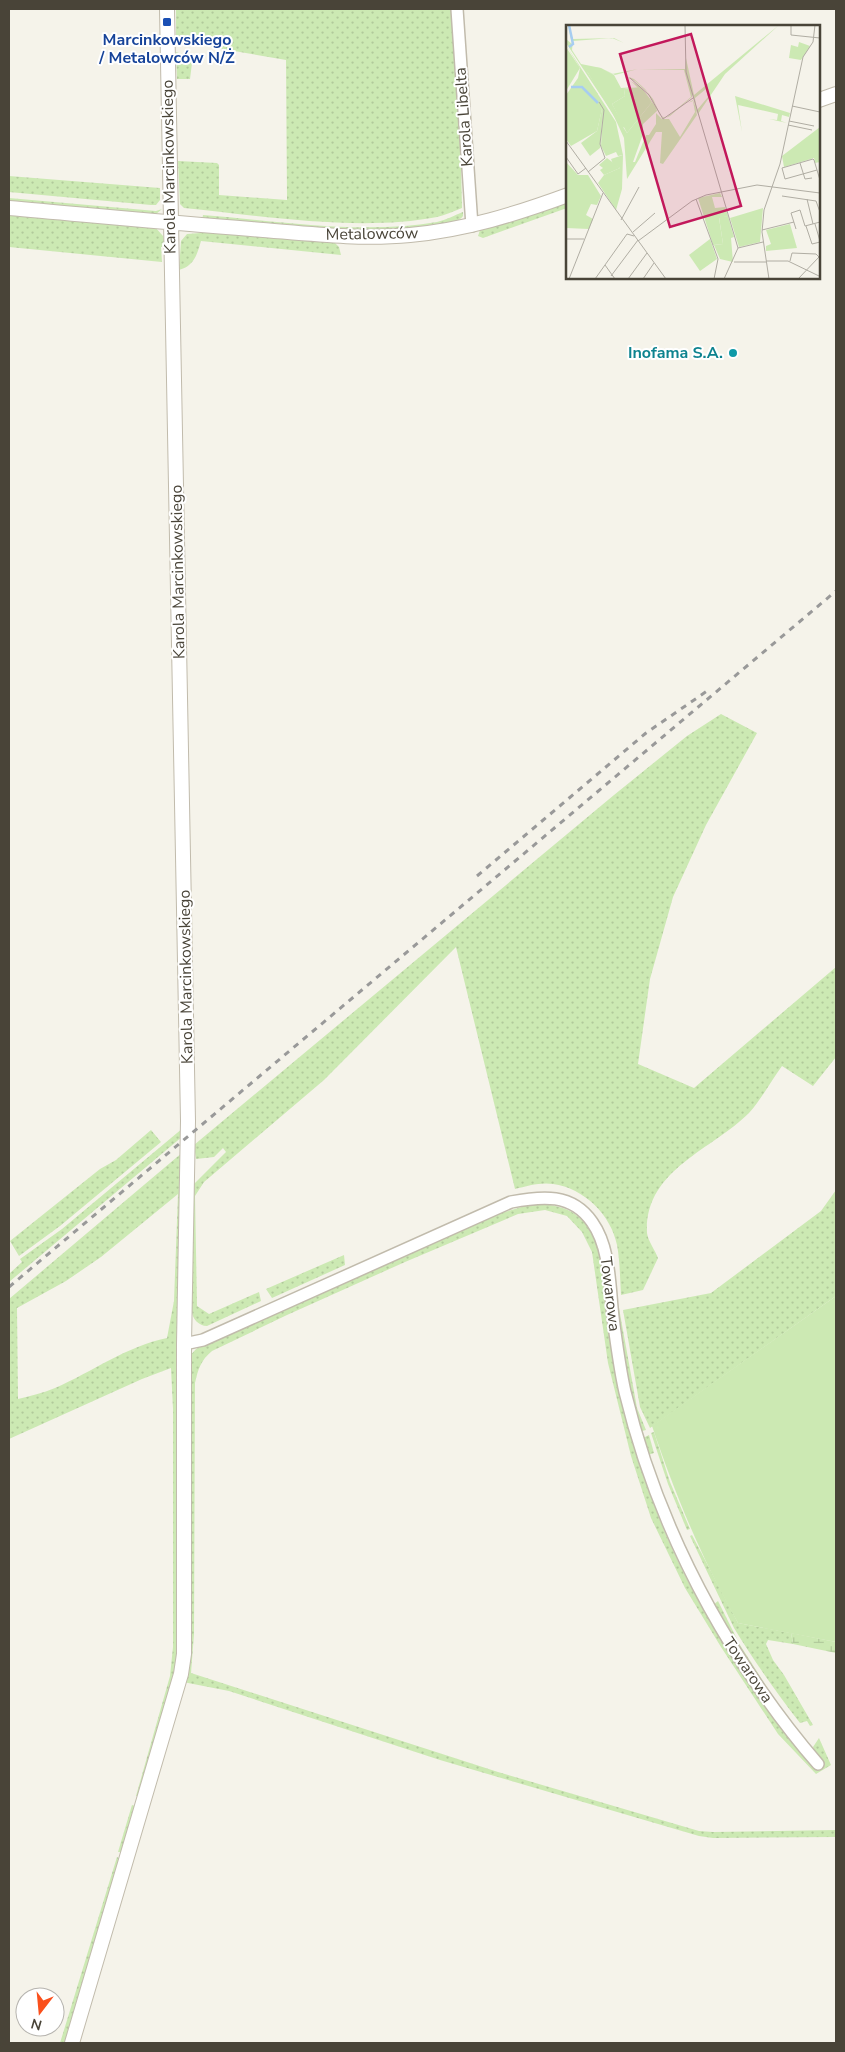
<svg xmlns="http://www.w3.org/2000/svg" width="845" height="2052" font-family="'Nunito Sans',sans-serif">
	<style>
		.grass { fill: url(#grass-dots); fill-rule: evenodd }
		.wetland { fill: url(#wetland-marsh) }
		.garden { fill: #cce9b3 }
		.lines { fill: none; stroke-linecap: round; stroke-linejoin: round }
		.minor-casing { stroke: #c1bbac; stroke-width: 14 }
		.tertiary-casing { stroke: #c1bbac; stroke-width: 16 }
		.minor { stroke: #fff; stroke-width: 11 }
		.tertiary { stroke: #fff; stroke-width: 14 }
		.rail { stroke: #999; stroke-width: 3; stroke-dasharray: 6 6; stroke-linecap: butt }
		.transit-dot { fill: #1a4fb4; stroke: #fff; stroke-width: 2 }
		.culture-dot { fill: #0f9aa8; stroke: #fff; stroke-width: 2 }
		.labels { text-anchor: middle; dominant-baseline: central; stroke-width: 4; stroke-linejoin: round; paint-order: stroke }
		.transit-label { font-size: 16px; font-weight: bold; fill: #164399; stroke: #fff }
		.street-label { font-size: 16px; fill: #494438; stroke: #fff }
		.culture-label { font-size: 16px; font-weight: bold; fill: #0d838f; stroke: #fff; text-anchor: end }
		.inset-river { fill: none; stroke: #a7cdf1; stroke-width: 2.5 }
		.inset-road { fill: none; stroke: #b0ada3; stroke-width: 1 }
		.view { fill: #c2185b; fill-opacity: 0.15; stroke: #c2185b; stroke-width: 2.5 }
		.inset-edge { fill: none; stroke: #494438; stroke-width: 2.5 }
	</style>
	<defs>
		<pattern id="grass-dots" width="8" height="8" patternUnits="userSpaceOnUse" patternTransform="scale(1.25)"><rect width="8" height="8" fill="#cce9b3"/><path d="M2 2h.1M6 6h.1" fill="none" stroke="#b1c99b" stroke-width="1.8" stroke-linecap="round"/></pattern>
		<pattern id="wetland-marsh" width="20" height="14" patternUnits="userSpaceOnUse" patternTransform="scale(1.25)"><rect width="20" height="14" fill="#cce9b3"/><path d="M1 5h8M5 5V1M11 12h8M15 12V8" fill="none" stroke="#b1c99b"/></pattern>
	</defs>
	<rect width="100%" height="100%" fill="#f5f3ea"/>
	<path class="grass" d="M 176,9 L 451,9 L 460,123 L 462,208 C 454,211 445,215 437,217 C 360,232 263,216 184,208 L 180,204 L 178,161 L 217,163 L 219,165 L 219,195 L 287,200 L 286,60 L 176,41 Z
		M 176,52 L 191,57 L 192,63 L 190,79 L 177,79 Z
		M 9,176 L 160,188 L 160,200 L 156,205 L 151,205 L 9,192 Z
		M 9,198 L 156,211 L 162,209 L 155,215 L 9,203 Z
		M 567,201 L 567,208 L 483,238 L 478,236 L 480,230 Z
		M 463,212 L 463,216 C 444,244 241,222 202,220 L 203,215 C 280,221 361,235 437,222 C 446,220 455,215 463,212 Z
		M 9,214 L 155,227 L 163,236 L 165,247 L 161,247 L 162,262 L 9,247 Z
		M 203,230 L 333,241 L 339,247 L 341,255 L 201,241 C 197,255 194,266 179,270 L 181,241 L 187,234 L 200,233 Z
		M 721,714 L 757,733 L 706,825 L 673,897 L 650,979 L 638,1064 L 694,1088 L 836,967 L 836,1057 L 813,1086 L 782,1066 C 771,1081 761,1100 749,1113 C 712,1150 644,1170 647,1233 C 648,1241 655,1250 658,1258 L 643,1290 L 621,1295 C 620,1279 620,1261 617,1245 C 611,1215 584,1188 553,1184 C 541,1182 527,1186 515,1189 L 456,947 L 324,1080 L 204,1182 L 195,1196 L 197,1306 L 209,1314 L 259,1292 L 261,1301 L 207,1326 C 199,1326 192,1319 192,1311 L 189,1311 L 193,1185 L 226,1152 L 223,1148 L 214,1157 L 196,1159 L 194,1145 L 614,795 L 687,736 Z
		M 183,1128 L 183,1136 L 9,1282 L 9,1274 L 22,1262 L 20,1259 L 62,1229 Z
		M 151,1130 L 161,1142 L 60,1226 L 19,1256 L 10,1241 L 100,1169 L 116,1160 Z
		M 183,1152 L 180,1654 L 141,1797 L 136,1796 L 170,1676 L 173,1647 L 173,1409 L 171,1368 L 142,1379 L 9,1439 L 9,1299 ZM 178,1194 L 174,1301 L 167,1338 C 127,1346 92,1372 55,1388 C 43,1393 30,1396 18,1399 L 17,1308 L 66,1281 L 101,1257 Z
		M 836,1190 L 836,1296 L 650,1428 L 640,1407 L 623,1310 L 711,1293 L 821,1211 Z
		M 532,1204 C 556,1204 576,1208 590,1230 C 604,1253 604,1285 607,1311 C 611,1345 616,1379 625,1412 C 637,1456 651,1501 670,1544 C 704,1621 754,1691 805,1758 L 815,1768 L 815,1753 L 813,1747 L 819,1738 L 831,1765 L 816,1774 L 778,1734 L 721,1647 L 685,1588 L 651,1518 L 631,1456 L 608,1363 L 592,1252 L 582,1232 L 567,1216 L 545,1210 L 518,1214 L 405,1262 L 287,1315 L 212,1351 C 201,1360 198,1369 195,1383 L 194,1634 L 191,1673 L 498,1772 L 699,1831 L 713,1832 L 836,1830 L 836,1837 L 713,1838 L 699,1836 L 440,1760 L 229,1691 L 183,1682 L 188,1358 L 196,1349 L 466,1228 L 501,1213 Z
		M 344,1255 L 345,1265 L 272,1298 L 266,1289 Z
		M 619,1308 L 637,1408 L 646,1430 L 642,1431 C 629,1392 623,1352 617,1311 Z
		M 654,1432 L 670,1482 L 690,1529 L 687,1530 L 668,1484 L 651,1433 Z
		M 649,1435 L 654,1453 L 648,1455 L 643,1438 Z
		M 692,1535 L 738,1623 L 791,1633 L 793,1644 L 768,1640 L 766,1644 L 773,1660 L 784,1675 L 813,1725 L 810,1726 L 807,1721 L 800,1723 C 776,1692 754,1661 734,1628 L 690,1536 Z
		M 718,1601 L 740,1645 L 770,1692 L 768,1693 L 713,1605 Z
		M 132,1805 L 138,1807 L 122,1852 L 118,1852 Z
		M 117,1857 L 122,1860 L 68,2043 L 60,2043 Z"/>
	<path class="wetland" d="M 791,1633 L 836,1642 L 836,1653 L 793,1644 Z"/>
	<path class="garden" d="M 836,1296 L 836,1642 L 738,1623 C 701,1557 676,1497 652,1426 Z"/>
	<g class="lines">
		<g class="minor-casing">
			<path id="minor" d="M 457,9 L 472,226
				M 184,1344 L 203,1340 L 511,1202 C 542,1196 572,1193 592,1222 C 612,1250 609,1292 614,1325 C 617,1347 620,1370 625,1392 C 651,1499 697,1598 760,1689 C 778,1715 797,1740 818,1764"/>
		</g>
		<g class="tertiary-casing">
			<path id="tertiary" d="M 819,100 L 836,94
				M 9,208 C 89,215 170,223 251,229 C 304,233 357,240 410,235 C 465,230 516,214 568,195
				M 72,2043 L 181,1674 L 184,1654 L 184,1344 L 188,1121 L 167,9"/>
		</g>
		<use href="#minor" class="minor"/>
		<use href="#tertiary" class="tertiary"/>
		<path class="rail" d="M 477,876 L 646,733 L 710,689
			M 9,1287 L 836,591"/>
	</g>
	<rect class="transit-dot" x="162" y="17" width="10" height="10" rx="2.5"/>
	<circle class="culture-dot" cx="733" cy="353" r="5"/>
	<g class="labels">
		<g class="transit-label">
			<text x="167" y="40">Marcinkowskiego<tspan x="167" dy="18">/ Metalowców N/Ż</tspan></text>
		</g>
		<g class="street-label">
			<text transform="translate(464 117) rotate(-94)">Karola Libelta</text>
			<text transform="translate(169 167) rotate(-91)">Karola Marcinkowskiego</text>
			<text transform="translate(372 234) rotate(-1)">Metalowców</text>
			<text transform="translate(178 572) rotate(-91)">Karola Marcinkowskiego</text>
			<text transform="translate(186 977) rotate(-91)">Karola Marcinkowskiego</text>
			<text transform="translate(610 1294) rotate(83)">Towarowa</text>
			<text transform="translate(748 1670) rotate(56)">Towarowa</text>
		</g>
		<g class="culture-label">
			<text x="723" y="353">Inofama S.A.</text>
		</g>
	</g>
	<g transform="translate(566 25)">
		<rect width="254" height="254" fill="#f5f3ea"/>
		<path d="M 2,0 L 7,14 L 48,13 L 58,18 L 46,13 L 7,16 L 6,25 L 15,39 L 35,43 L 46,49 L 72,44 L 119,44 L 120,33 L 128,70 L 213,0 L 159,49 L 132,89 L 130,86 L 131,90 L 97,139 L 94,138 L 96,107 L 90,107 L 61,154 L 58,113 L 47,89 L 0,18 L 0,14 L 6,19 ZM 23,43 L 35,43 L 49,50 L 72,44 L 118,45 L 125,72 L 100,93 L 95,91 L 87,74 L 79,64 L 68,54 L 63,52 L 62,53 L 69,56 L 81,67 L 88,78 L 94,90 L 97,93 L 100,93 L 104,91 L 126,72 L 126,68 L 130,83 L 127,75 L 122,78 L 127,76 L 129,87 L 114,112 L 103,94 L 96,94 L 90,88 L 90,99 L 83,110 L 80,110 L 69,137 L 67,137 L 77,109 L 77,99 L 91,86 L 90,82 L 76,63 L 65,56 L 86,77 L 61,108 L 22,48 L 20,44 ZM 140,64 L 142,72 L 131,85 L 129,73 ZM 0,20 L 50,97 L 57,130 L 52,131 L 50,127 L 40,131 L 35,121 L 37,84 L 34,123 L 24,131 L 15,118 L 31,106 L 36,84 L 5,63 L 0,70 L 12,53 L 14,43 ZM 169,71 L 224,88 L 223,92 L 216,90 L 215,96 L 221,98 L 203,94 L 211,95 L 212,89 L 208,88 L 172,80 L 176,107 ZM 41,133 L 54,143 L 38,150 L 34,145 L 37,143 L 33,140 ZM 154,168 L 156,172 L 146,172 L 149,183 L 159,182 L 162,191 L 153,193 L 157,219 L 147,220 L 132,173 Z" fill="#cce9b3" fill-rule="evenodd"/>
		<path d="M 57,130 L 56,164 L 50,185 L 32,158 L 38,150 L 54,143 L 47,139 L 45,134 Z" fill="#cce9b3"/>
		<path d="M 23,42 L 35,43 L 48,50 L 55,63 L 69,62 L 58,64 L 59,71 L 46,79 L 59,102 L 55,103 L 22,48 L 19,44 ZM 20,53 L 32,69 L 27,72 L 17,62 L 15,57 Z" fill="#cce9b3"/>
		<path d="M 197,183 L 194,217 L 173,222 L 164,193 ZM 162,191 L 168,212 L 165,213 L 167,237 L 154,234 L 148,220 L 157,219 L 153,192 ZM 144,214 L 151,234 L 134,246 L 123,230 Z" fill="#cce9b3"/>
		<path d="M 233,17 L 244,21 L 235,35 L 223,33 L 225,20 L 232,22 Z" fill="#cce9b3"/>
		<path d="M 0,22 L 14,43 L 0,66 ZM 74,62 L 86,77 L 61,108 L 46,79 L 59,71 L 58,64 ZM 5,63 L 15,63 L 36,84 L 31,106 L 5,121 L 0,114 L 0,70 ZM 254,102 L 254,137 L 249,138 L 248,133 L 218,142 L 216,131 ZM 0,137 L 12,150 L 22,150 L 35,171 L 31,180 L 25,179 L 20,190 L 27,194 L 23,204 L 0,203 ZM 224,199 L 231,223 L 200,226 L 200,221 L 205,219 L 200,205 Z" fill="#cce9b3"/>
		<path class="inset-river" d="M 3,0 L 7,19 L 3,22M 5,62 L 16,62 L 32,78"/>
		<path class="inset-road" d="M 119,0 L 120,47 L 172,223 L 158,254M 225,0 L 225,10 L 254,13M 64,53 L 83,70 L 97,94 L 127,73M 226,81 L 254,87M 223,96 L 248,101M 222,100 L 246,105M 0,116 L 100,254M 0,132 L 12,149 L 20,143M 234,138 L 239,154 L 246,153M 251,145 L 219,154 L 216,143 L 247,134 L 248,135 L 254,155M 22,147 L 39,133 L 34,119 L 38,85 L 33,77M 216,171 L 250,176 L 254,187M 130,174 L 152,234 L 148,254M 241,174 L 247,199M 234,185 L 239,201 L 254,197M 55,195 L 73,162M 249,199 L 254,216M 240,201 L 246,219 L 254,217M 230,204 L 225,188 L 234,185M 196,205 L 228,197M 67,207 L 89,188M 0,214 L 18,214M 72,216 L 126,176 L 140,170 L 191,160 L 254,168M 172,223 L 197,217M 200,236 L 222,236 L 253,251M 224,236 L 226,228 L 250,229 L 253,232M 168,237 L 200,237M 39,240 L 49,254M 45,251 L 72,215M 3,254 L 37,168M 29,254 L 61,209 L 68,211M 62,254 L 81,228M 77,254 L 88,238M 203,254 L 196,207 L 198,185 L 214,139 L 237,32 L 247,17 L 249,0M 232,254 L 253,232"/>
		<path class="view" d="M 125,9 L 175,181 L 104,202 L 54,29 Z"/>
		<rect width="254" height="254" class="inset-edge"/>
	</g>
	<rect width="845" height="2052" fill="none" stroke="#494438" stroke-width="20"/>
	<g transform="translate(40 2012) rotate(196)"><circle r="24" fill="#ffffff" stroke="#b6b4af"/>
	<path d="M0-4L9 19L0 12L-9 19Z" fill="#fa501c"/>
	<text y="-8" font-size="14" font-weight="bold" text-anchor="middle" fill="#494438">N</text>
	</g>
</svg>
